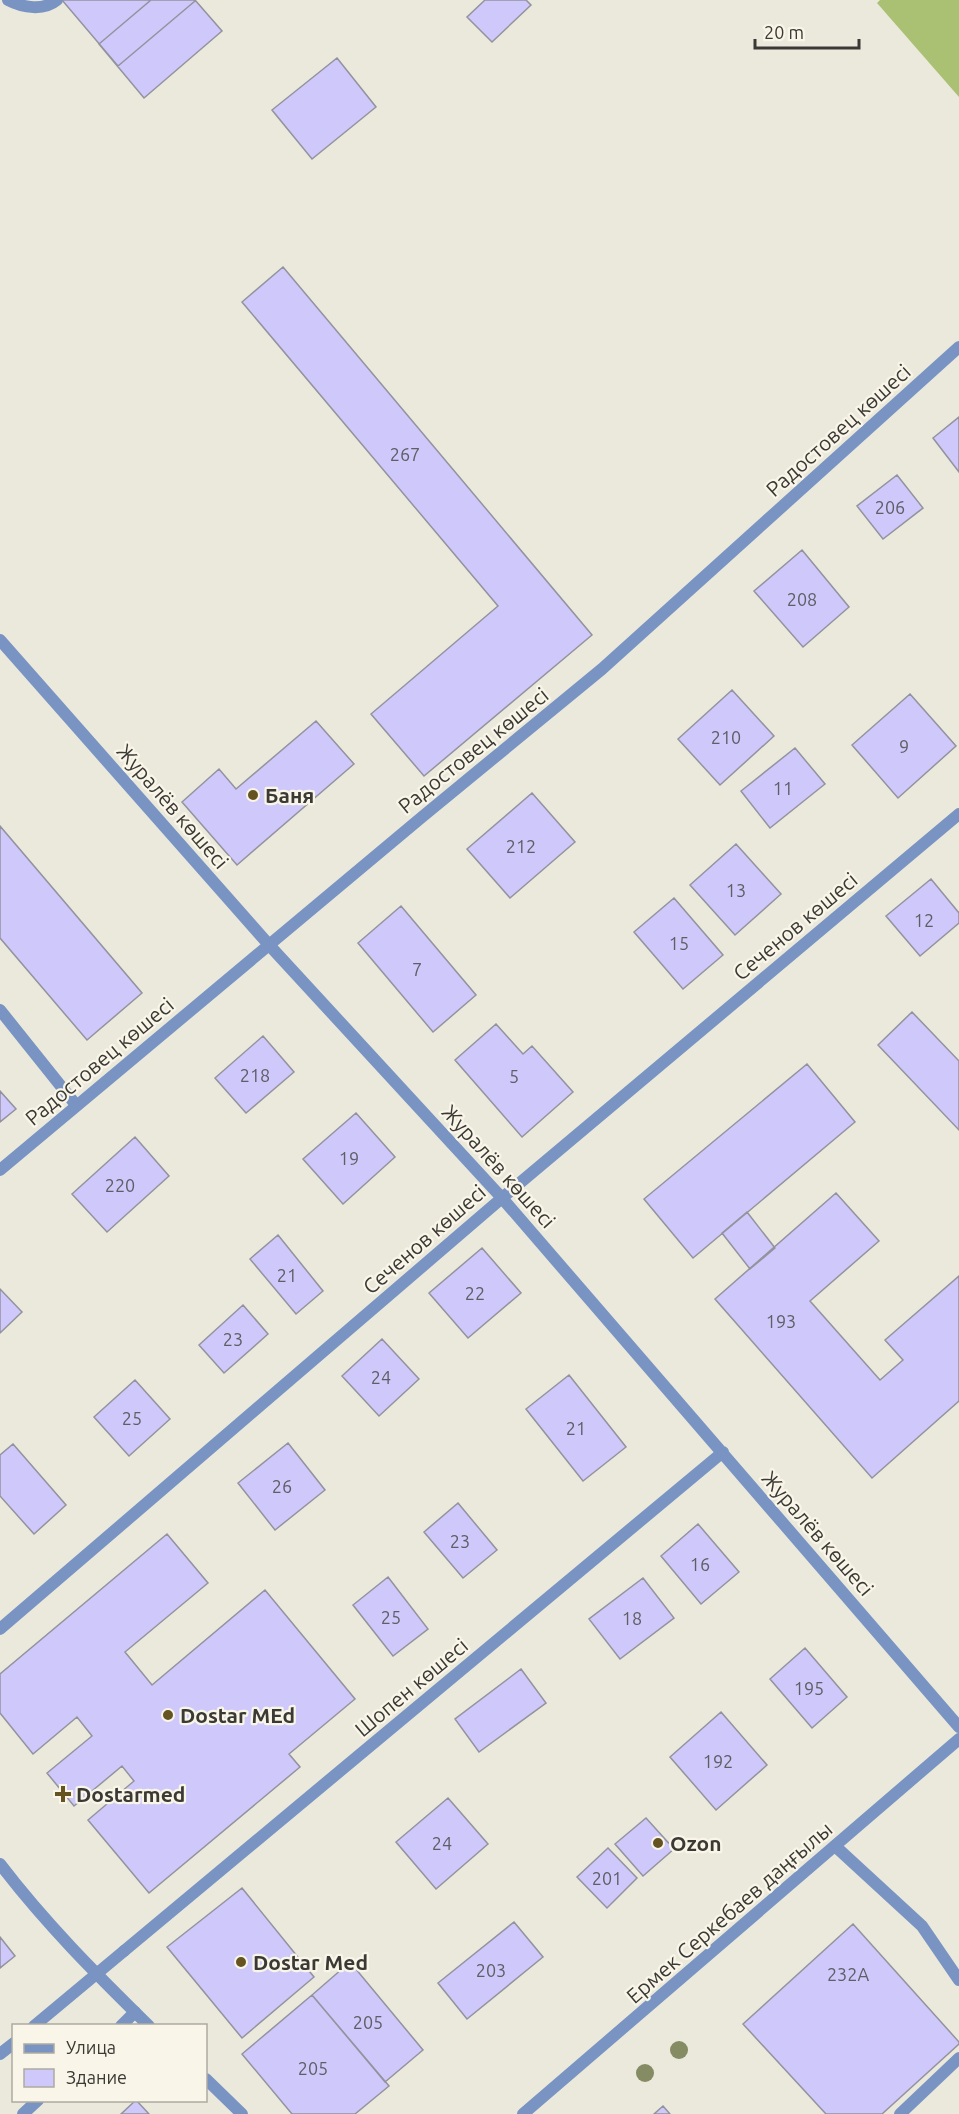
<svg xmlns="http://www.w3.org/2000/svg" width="959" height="2114" font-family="Ubuntu,sans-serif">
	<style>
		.green { fill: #aac174 }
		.building { fill: #cec9fa; stroke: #93929e; stroke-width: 1.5 }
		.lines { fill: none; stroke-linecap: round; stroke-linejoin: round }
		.service { stroke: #7994c3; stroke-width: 12 }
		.minor { stroke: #7994c3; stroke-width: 12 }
		.tertiary { stroke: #7994c3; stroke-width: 12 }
		.tree { fill: #858b63 }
		.poi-dot { fill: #655321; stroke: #f9f6e9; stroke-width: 2 }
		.labels { text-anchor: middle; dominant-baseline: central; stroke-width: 4.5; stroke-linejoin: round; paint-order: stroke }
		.number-label { font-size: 18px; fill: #5f5d66 }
		.street-label { font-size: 21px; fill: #3a3934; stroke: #f9f6e9 }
		.poi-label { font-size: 21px; font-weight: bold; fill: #3a3934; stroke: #f9f6e9; text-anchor: start }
	</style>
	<rect width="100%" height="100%" fill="#ebe9dc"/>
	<path class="green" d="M 880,0 L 959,0 L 959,97 L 877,3 Z"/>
	<path class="building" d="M 62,0 L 194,0 L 195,1 L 118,66 Z
		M 151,0 L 195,0 L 222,31 L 144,98 L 99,44 Z
		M 485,0 L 526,0 L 531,5 L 492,42 L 467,17 Z
		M 337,58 L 376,107 L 312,159 L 272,110 Z
		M 283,267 L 592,635 L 424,776 L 371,714 L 498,606 L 242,302 Z
		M 959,417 L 959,472 L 933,438 Z
		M 897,475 L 923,508 L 883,539 L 857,506 Z
		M 802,550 L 849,607 L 803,647 L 754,591 Z
		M 732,690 L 774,736 L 720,785 L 678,739 Z
		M 910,694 L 956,746 L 898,798 L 852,745 Z
		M 316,721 L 354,764 L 237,865 L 182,802 L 219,769 L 236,789 Z
		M 795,748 L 825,784 L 770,828 L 741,791 Z
		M 532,793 L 575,842 L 510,898 L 467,849 Z
		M 0,826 L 142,993 L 87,1040 L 0,938 Z
		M 736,844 L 781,894 L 735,935 L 690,885 Z
		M 931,879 L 959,913 L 959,923 L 920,956 L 886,916 Z
		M 674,898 L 723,955 L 683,989 L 634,932 Z
		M 401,906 L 476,995 L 433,1032 L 358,943 Z
		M 912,1012 L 959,1061 L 959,1130 L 878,1045 Z
		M 496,1024 L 523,1054 L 532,1046 L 573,1092 L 522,1137 L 455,1060 Z
		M 263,1036 L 294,1072 L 246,1113 L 215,1078 Z
		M 807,1064 L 855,1122 L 693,1258 L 644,1199 Z
		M 0,1091 L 16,1109 L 0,1122 Z
		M 356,1113 L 395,1157 L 343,1204 L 303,1159 Z
		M 135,1137 L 169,1176 L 107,1232 L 72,1194 Z
		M 836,1193 L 879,1241 L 810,1301 L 880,1380 L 903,1360 L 885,1340 L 959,1276 L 959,1401 L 872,1478 L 715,1299 Z
		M 747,1212 L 775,1248 L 750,1269 L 722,1233 Z
		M 278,1235 L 323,1291 L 296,1314 L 250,1259 Z
		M 482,1248 L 521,1293 L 468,1338 L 429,1293 Z
		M 0,1289 L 22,1312 L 0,1333 Z
		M 243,1305 L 268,1334 L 224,1373 L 199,1345 Z
		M 382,1339 L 419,1379 L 379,1416 L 342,1376 Z
		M 569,1375 L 626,1447 L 583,1481 L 526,1409 Z
		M 135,1380 L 170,1419 L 129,1456 L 94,1417 Z
		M 288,1443 L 325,1490 L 275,1530 L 238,1483 Z
		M 13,1444 L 66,1505 L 34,1534 L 0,1496 L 0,1455 Z
		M 458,1503 L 497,1550 L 463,1578 L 424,1532 Z
		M 698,1524 L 739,1572 L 701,1604 L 661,1556 Z
		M 167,1534 L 208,1583 L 125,1652 L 152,1685 L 265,1590 L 355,1699 L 289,1754 L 300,1767 L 149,1893 L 88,1820 L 134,1781 L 122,1766 L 74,1806 L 47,1773 L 92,1736 L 77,1717 L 33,1754 L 0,1713 L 0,1674 Z
		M 388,1577 L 428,1629 L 393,1656 L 353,1605 Z
		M 643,1578 L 674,1618 L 620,1659 L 589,1619 Z
		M 805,1648 L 847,1697 L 812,1728 L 770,1679 Z
		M 521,1669 L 546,1703 L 479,1752 L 455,1719 Z
		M 721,1712 L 767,1765 L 716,1810 L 670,1757 Z
		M 448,1798 L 488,1844 L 436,1889 L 396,1842 Z
		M 646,1818 L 674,1849 L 643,1876 L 615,1844 Z
		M 608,1848 L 637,1878 L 607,1908 L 577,1877 Z
		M 242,1888 L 314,1977 L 242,2038 L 167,1947 Z
		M 514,1922 L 543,1957 L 467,2019 L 438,1983 Z
		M 853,1924 L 959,2042 L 959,2044 L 882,2114 L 826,2114 L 743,2024 Z
		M 0,1937 L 15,1956 L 0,1968 Z
		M 350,1962 L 423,2050 L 385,2082 L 312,1995 Z
		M 312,1995 L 389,2086 L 355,2114 L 292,2114 L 242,2054 Z
		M 136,2100 L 149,2114 L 121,2114 Z
		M 663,2106 L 670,2114 L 654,2114 Z"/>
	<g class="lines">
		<path class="service" d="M 8,0 C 23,8 44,11 57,0
			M 0,1010 L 76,1105
			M 835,1846 L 922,1926 L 959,1980
			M 34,2026 L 124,1951
			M 121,2026 L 135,2012
			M 0,2054 L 14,2043
			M 23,2114 L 38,2100
			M 900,2114 L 959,2058"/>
		<path class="minor" d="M 0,640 L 270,946 L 502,1198 L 959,1727
			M 0,1170 L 422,817 L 602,669 L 959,347
			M 0,1629 L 502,1198 L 959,814
			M 124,1951 L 723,1452"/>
		<path class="tertiary" d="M 0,1864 C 45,1923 96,1974 149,2026
			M 206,2079 L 242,2114
			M 523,2114 L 959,1739"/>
	</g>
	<g class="tree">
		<circle cx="679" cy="2050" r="9"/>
		<circle cx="645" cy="2073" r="9"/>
	</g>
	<g class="poi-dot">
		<circle cx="253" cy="795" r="6"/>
		<circle cx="168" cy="1715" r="6"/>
		<path d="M60 1785h6v6h6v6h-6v6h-6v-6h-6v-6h6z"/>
		<circle cx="658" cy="1843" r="6"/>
		<circle cx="241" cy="1962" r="6"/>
	</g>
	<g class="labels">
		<g class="number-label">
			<text x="405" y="454">267</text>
			<text x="890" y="507">206</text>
			<text x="802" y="599">208</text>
			<text x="726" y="737">210</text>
			<text x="904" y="746">9</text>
			<text x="783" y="788">11</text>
			<text x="521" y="846">212</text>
			<text x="736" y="890">13</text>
			<text x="924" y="920">12</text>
			<text x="679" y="943">15</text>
			<text x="417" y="969">7</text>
			<text x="255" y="1075">218</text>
			<text x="514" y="1076">5</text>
			<text x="349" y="1158">19</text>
			<text x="120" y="1185">220</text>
			<text x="287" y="1275">21</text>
			<text x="475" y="1293">22</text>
			<text x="781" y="1321">193</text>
			<text x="233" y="1339">23</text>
			<text x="381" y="1377">24</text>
			<text x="132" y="1418">25</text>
			<text x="576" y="1428">21</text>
			<text x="282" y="1486">26</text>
			<text x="460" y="1541">23</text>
			<text x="700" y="1564">16</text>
			<text x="391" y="1617">25</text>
			<text x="632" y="1618">18</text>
			<text x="809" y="1688">195</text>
			<text x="718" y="1761">192</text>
			<text x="442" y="1843">24</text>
			<text x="607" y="1878">201</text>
			<text x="491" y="1970">203</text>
			<text x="848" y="1974">232А</text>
			<text x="368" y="2022">205</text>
			<text x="313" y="2068">205</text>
		</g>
		<g class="street-label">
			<text transform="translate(838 430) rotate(-42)">Радостовец көшесі</text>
			<text transform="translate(473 750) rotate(-39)">Радостовец көшесі</text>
			<text transform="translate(173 806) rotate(49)">Журалёв көшесі</text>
			<text transform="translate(795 926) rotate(-40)">Сеченов көшесі</text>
			<text transform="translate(99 1061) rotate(-40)">Радостовец көшесі</text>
			<text transform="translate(499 1166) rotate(48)">Журалёв көшесі</text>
			<text transform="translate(424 1239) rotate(-41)">Сеченов көшесі</text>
			<text transform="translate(818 1533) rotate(49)">Журалёв көшесі</text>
			<text transform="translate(411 1687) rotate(-40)">Шопен көшесі</text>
			<text transform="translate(729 1912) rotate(-41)">Ермек Серкебаев даңғылы</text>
		</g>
		<g class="poi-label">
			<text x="265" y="795">Баня</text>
			<text x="180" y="1715">Dostar MEd</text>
			<text x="76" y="1794">Dostarmed</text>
			<text x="670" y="1843">Ozon</text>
			<text x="253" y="1962">Dostar Med</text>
		</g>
	</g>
	<rect x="12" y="2024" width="195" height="78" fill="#f9f6e9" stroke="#adaaa1" stroke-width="1.5"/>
	<rect x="24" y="2044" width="30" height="9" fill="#7994c3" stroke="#adaaa1" stroke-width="1.5"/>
	<text x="66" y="2054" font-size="18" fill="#3a3934">Улица</text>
	<rect x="24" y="2069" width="30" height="18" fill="#cec9fa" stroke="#adaaa1" stroke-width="1.5"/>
	<text x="66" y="2084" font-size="18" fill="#3a3934">Здание</text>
	<path d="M755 39v9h104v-9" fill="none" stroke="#3a3934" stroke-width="3"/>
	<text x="764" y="39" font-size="18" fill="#3a3934" stroke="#f9f6e9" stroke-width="4.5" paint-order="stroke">20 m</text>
</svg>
